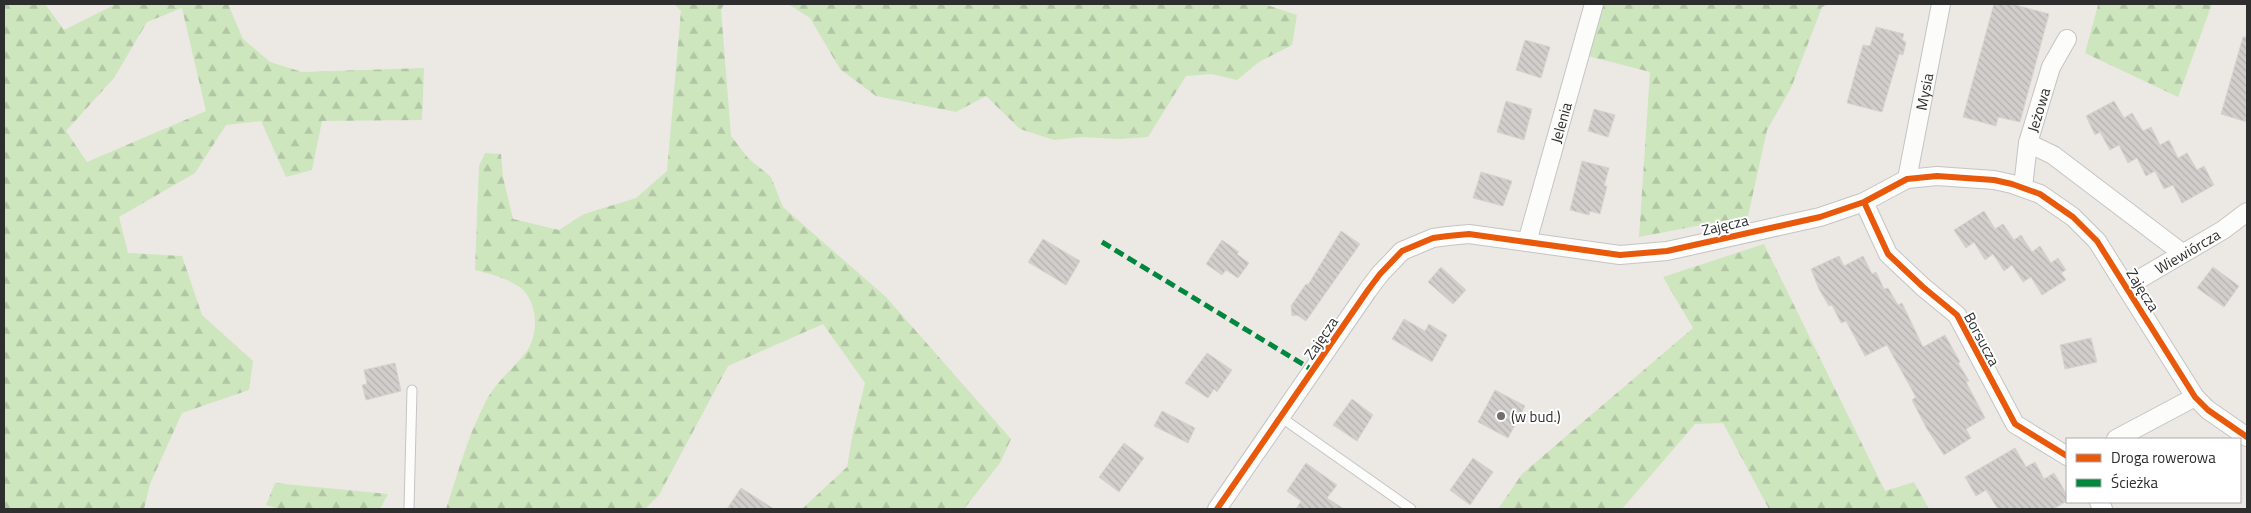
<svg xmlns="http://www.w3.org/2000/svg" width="2251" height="513" font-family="'Titillium Web',sans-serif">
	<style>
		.forest { fill: url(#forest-firs); fill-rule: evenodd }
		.building { fill: url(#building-back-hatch); stroke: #d7d4d0 }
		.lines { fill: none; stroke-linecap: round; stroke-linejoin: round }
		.service-casing { stroke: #c5c4c5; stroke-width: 11 }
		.minor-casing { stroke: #c5c4c5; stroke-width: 20 }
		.service { stroke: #fcfcfb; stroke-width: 9 }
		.minor { stroke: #fcfcfb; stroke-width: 18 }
		.quiet { stroke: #00873e; stroke-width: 5; stroke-dasharray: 10 5; stroke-linecap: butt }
		.cycleway-casing { stroke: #fff; stroke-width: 9 }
		.cycleway { stroke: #e8590c; stroke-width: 6 }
		.poi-dot { fill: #706f6e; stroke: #fff; stroke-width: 2 }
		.labels { text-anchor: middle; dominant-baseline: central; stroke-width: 4; stroke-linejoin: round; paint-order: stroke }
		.street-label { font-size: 15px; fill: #2e2e2e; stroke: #fff }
		.poi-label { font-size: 15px; fill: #2e2e2e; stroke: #fff; text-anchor: start }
	</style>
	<defs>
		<pattern id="forest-firs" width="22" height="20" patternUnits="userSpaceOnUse" patternTransform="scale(1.25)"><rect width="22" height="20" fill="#cee6be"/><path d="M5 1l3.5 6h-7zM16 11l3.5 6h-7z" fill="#b1c6a4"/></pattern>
		<pattern id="building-back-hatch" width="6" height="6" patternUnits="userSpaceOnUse" patternTransform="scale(1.25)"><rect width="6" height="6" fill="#d1cecb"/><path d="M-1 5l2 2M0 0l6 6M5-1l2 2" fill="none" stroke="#b4b1af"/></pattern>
	</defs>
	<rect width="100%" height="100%" fill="#ece8e4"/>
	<path class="forest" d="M 4,4 L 45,4 L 64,30 L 116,4 L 228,4 L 243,39 L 270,62 L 302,72 L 424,68 L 422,120 L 322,121 L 312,170 L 286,177 L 261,121 L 226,125 L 195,173 L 119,217 L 128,253 L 182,256 L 202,315 L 253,361 L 249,390 L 182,413 L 150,484 L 144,509 L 4,509 ZM 182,8 L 206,111 L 87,162 L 66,131 L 114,78 L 147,22 Z
		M 674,4 L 724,4 L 721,10 L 731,136 L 748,158 L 771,177 L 783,207 L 886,297 L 1011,439 L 1000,463 L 964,509 L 802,509 L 847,467 L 853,432 L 865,383 L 823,324 L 728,366 L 659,495 L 645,509 L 446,509 C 458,473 468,435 486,401 C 495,383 514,368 527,351 C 539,333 538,303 521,288 C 508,278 490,274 475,270 L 479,166 L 485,153 L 501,154 L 503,177 L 513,219 L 559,230 L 584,214 L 636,198 L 667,171 L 681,11 Z
		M 788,4 L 1264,4 L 1297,15 L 1292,45 L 1259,62 L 1237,80 L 1212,74 L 1186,76 L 1148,137 L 1119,139 L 1083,137 L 1054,140 L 1020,129 L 986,96 L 956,112 L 876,96 L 840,69 L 810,18 Z
		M 1604,4 L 1831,4 L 1822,7 L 1791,88 L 1767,130 L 1748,216 L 1639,237 L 1650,72 L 1588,56 Z
		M 2094,4 L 2212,4 L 2178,97 L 2085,53 L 2098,5 Z
		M 1764,244 L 1885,491 L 1914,482 L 1929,509 L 1769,509 L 1723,423 L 1695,424 L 1622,509 L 1498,509 L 1522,474 L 1693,328 L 1663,277 Z
		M 275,483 L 388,494 L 380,509 L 280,509 L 266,505 Z"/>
	<path class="building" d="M 1994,4 L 2012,4 L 2049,14 L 2020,122 L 1998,117 L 1996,126 L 1963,117 Z
		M 1876,27 L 1904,34 L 1902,40 L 1906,42 L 1903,55 L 1899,54 L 1882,112 L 1847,103 L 1863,45 L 1870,46 Z
		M 2243,37 L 2247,37 L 2247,122 L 2221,114 Z
		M 1525,40 L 1550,47 L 1541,78 L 1516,70 Z
		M 1506,101 L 1532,109 L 1524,140 L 1497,132 Z
		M 2114,101 L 2124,118 L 2132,113 L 2143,131 L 2151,127 L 2160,145 L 2169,140 L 2178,158 L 2187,153 L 2197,170 L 2204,166 L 2214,185 L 2182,203 L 2173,185 L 2164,189 L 2155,171 L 2146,176 L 2137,158 L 2128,163 L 2119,145 L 2110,150 L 2100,132 L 2095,135 L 2086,116 Z
		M 1594,109 L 1615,115 L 1608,137 L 1588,131 Z
		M 1582,161 L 1609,168 L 1604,186 L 1607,186 L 1600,214 L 1590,211 L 1589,215 L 1570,210 Z
		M 1481,172 L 1512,181 L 1503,206 L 1473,198 Z
		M 1984,211 L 1995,229 L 2003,224 L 2014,240 L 2021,235 L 2032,252 L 2040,246 L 2051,263 L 2058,258 L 2066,270 L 2061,273 L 2066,280 L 2042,295 L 2031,277 L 2023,282 L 2012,265 L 2004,271 L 1993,254 L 1985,260 L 1974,242 L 1966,248 L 1954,230 Z
		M 1341,231 L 1360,244 L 1306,321 L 1297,315 L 1292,316 L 1291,306 L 1306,284 L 1308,285 Z
		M 1043,239 L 1080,261 L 1066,285 L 1028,262 Z
		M 1222,240 L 1239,252 L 1237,254 L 1249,263 L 1238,278 L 1226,270 L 1222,275 L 1206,264 Z
		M 1839,256 L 1844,266 L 1863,256 L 1872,274 L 1876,272 L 1884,289 L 1888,288 L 1898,305 L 1902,303 L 1923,347 L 1945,335 L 1960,362 L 1958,363 L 1969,381 L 1966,382 L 1985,418 L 1966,429 L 1971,438 L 1944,455 L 1927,429 L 1912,400 L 1916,397 L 1887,345 L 1865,356 L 1846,321 L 1841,323 L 1832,305 L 1829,306 L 1819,289 L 1811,269 Z
		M 1441,267 L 1466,290 L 1453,304 L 1428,282 Z
		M 2213,267 L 2239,286 L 2224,307 L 2197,288 Z
		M 1404,319 L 1425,331 L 1429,324 L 1447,335 L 1432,362 L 1392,339 Z
		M 2091,338 L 2097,362 L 2065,369 L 2060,345 Z
		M 1207,353 L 1232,370 L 1217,392 L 1214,389 L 1208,398 L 1185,383 Z
		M 395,363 L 401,391 L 366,400 L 362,385 L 367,384 L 364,370 Z
		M 1495,390 L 1525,406 L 1508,438 L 1478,422 Z
		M 1352,399 L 1373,415 L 1357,441 L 1333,425 Z
		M 1162,411 L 1195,428 L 1188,443 L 1154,426 Z
		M 1124,443 L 1144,458 L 1119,492 L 1099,477 Z
		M 2015,448 L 2026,467 L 2035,462 L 2044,479 L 2054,473 L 2067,495 L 2067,501 L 2053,509 L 1998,509 L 1986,490 L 1976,496 L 1965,477 Z
		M 1473,458 L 1493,472 L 1470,505 L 1450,490 Z
		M 1306,463 L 1337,485 L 1327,498 L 1344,509 L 1296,509 L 1301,501 L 1287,491 Z
		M 741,488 L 774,509 L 727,509 Z"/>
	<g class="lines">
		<g class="service-casing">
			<path id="service" d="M 1282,418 L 1411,509
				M 409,509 L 412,390"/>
		</g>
		<g class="minor-casing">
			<g id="minor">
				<path d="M 2028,143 L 2053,155 L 2182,253"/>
				<path id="s1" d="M 1907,179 L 1941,4"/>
				<path id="s2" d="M 2023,187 L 2028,143 L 2051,67 L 2067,39"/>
				<path d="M 1864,202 L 1888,254 L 1923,287 L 1957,315 L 2015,424 L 2067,456"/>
				<path id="s3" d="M 1527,242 L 1594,4"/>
				<path id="s4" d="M 2126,287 L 2223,230 L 2247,212"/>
				<path d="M 2116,439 L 2195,397"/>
				<path d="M 2099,502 L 2103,509"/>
				<path d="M 1217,509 L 1368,290 L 1380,274 L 1402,251 L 1433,238 L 1448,236 L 1469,234 L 1620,255 L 1667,251 L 1820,217 L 1864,202 L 1907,179 L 1937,176 L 1994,180 L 2012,184 L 2040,194 L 2073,217 L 2097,241 L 2195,397 L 2208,410 L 2247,437"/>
			</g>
		</g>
		<use href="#service" class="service"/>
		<use href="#minor" class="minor"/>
		<path class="quiet" d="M 1102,242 L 1314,371"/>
		<g class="cycleway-casing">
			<path id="cycleway" d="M 1864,202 L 1888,254 L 1923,287 L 1957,315 L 2015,424 L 2067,456
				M 1217,509 L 1368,290 L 1380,274 L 1402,251 L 1433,238 L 1448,236 L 1469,234 L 1620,255 L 1667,251 L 1820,217 L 1864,202 L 1907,179 L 1937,176 L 1994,180 L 2012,184 L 2040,194 L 2073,217 L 2097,241 L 2195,397 L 2208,410 L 2247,437"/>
		</g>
		<use href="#cycleway" class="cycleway"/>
	</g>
	<circle class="poi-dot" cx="1501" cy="416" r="5"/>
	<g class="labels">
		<g class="street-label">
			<text stroke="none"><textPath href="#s1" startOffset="89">Mysia</textPath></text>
			<text stroke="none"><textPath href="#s2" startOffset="79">Jeżowa</textPath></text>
			<text stroke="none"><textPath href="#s3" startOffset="124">Jelenia</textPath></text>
			<text transform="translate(1725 225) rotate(-13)">Zajęcza</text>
			<text stroke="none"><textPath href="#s4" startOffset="71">Wiewiórcza</textPath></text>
			<text transform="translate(2143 290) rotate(58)">Zajęcza</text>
			<text transform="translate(1321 338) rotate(-56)">Zajęcza</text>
			<text transform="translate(1982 339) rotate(62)">Borsucza</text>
		</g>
		<g class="poi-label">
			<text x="1511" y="416">(w bud.)</text>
		</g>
	</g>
	<rect width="2251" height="513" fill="none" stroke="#2e2e2e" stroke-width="10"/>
	<rect x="2066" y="438" width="175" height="65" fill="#ffffff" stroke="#ababab"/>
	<rect x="2076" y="454" width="25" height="8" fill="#e8590c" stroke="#ababab"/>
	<text x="2111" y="463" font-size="15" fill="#2e2e2e">Droga rowerowa</text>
	<rect x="2076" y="479" width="25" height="8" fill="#00873e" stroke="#ababab"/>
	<text x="2111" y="488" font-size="15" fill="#2e2e2e">Ścieżka</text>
</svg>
